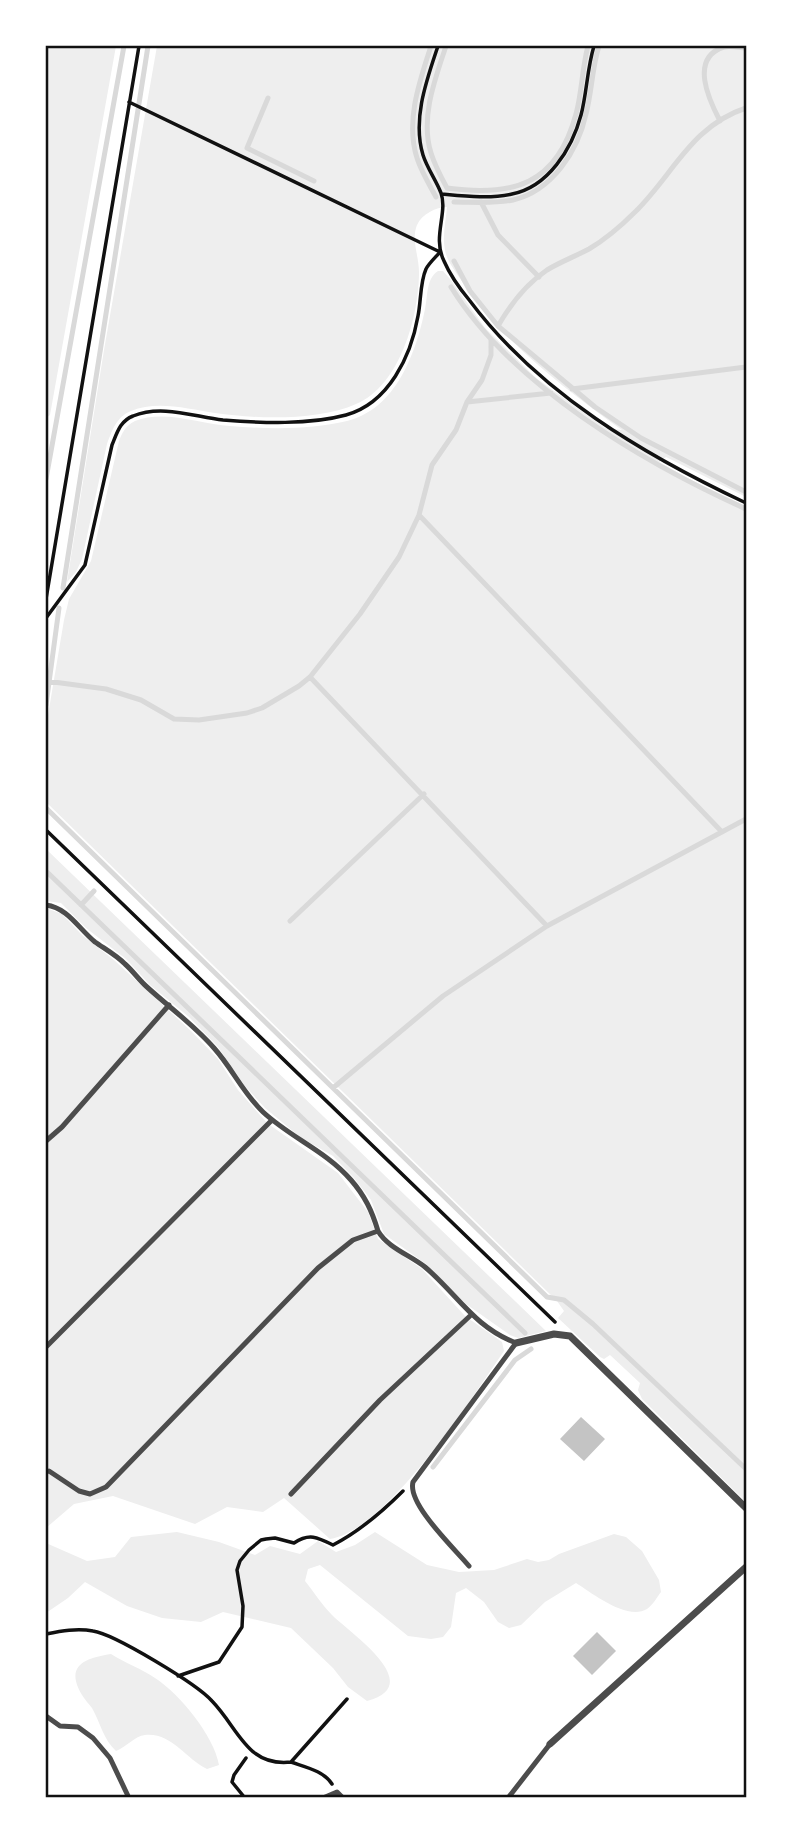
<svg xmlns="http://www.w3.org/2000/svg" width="792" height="1843" font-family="'Crimson Pro',serif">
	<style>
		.green { fill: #eee }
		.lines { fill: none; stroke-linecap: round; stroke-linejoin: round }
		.stream { stroke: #d9d9d9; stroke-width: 5 }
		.building { fill: #c4c4c4 }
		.path { stroke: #111; stroke-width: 3.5 }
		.service { stroke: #4c4c4c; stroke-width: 5 }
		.minor { stroke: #4c4c4c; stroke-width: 7 }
		.neatline { fill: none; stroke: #111; stroke-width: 2.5 }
	</style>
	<rect width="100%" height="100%" fill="#fff"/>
	<path class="green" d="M 46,46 L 116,46 L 50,415 L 46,418 Z
		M 157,46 L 746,46 L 746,497 L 666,457 L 659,462 L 693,481 L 746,506 L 746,1502 L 642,1399 L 638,1390 L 640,1383 L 610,1355 L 604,1359 L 600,1357 L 558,1318 L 564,1311 L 557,1301 L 46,802 L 46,727 L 64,620 L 69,599 L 91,561 L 119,441 C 122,433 126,425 135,421 C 163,409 201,424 230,426 C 267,429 310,430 347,421 C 396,409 416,353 425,309 C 428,295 426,279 438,271 L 443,271 L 451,280 L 485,328 L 536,378 L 605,428 L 622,430 C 563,387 505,344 463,283 C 457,273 447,262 445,250 C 442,236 446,221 447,207 C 436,207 422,214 417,225 C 411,240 419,256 419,272 C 419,316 400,386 356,404 C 319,421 255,419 215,413 C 188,409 157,400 131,411 C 116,417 112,431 107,444 L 82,559 L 76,572 L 67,582 L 104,350 Z
		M 46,849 L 546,1331 L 518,1338 L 510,1335 L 466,1304 L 426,1264 L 384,1234 L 371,1200 L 354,1178 L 333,1156 L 300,1137 L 265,1108 L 245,1086 L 218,1047 L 189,1017 L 150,985 L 126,959 L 86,928 L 61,903 L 46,901 Z
		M 46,908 L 62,914 L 82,935 L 114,960 L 191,1031 L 218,1059 L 238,1090 L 267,1123 L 338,1173 L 368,1212 L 378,1239 L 422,1269 L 465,1316 L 502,1342 L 504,1351 C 471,1399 387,1530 330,1539 L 284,1498 L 263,1512 L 227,1507 L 195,1524 L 113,1496 L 74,1504 L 46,1528 Z
		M 177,1532 L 219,1542 L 255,1555 L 270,1546 L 300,1554 L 318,1541 L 336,1552 L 355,1545 L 375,1532 L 427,1565 L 459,1572 L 494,1570 L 527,1559 L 538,1562 L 549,1560 L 559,1554 L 614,1534 L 626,1537 L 642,1551 L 659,1580 L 661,1592 C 657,1597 653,1605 647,1609 C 627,1621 592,1593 576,1583 L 545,1602 L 521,1625 L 509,1628 L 498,1622 L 484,1602 L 466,1588 L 456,1593 L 451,1627 L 443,1637 L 431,1639 L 408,1636 L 320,1565 L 308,1569 L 305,1581 C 314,1592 322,1605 332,1615 C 350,1633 428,1685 367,1701 L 348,1687 L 333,1668 L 291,1628 L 223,1612 L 201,1622 L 162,1618 L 127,1606 L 85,1582 L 68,1598 L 46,1613 L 46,1543 L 87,1561 L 115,1557 L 131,1537 Z
		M 111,1654 C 125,1663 142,1669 155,1678 C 180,1694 214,1736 219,1765 L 207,1769 C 186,1759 171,1732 145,1735 C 135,1736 126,1747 116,1751 C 103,1739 101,1724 92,1708 C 89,1704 85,1700 82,1695 C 64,1665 86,1658 111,1654 Z"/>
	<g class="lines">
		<path class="stream" d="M 431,46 C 420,80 405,121 417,158 C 421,171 429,184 436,197
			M 446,46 C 435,79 420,118 431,153 C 435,166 441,177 447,188 C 513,197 557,185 576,114 C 582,92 582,68 588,46
			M 268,98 L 247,148 L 314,181
			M 720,121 C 709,100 689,58 724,47 C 730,45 740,48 746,48
			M 454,202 C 473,202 494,204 513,200 C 552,191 578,151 586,114 C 592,91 592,68 599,46
			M 481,202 L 498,235 L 539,277
			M 454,261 L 470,291 L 498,326 L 595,407 L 641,438 L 746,492
			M 451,287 C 511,385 644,463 746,509
			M 498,326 C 510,305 526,284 547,270 C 560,262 576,256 589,249 C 606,239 622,225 635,212 C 673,175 691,126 746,108
			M 572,389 L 746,367
			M 467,402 L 551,393
			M 46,479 L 124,46
			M 419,515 L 722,832
			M 63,588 L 148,46
			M 310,677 L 547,926
			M 46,681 L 106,689 L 141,700 L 174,719 L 199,720 L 247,713 L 262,708 L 299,686 L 310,677 L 360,614 L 399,557 L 419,515 L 432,465 L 456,430 L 467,402 L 482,380 L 491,355 L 491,340
			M 46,705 L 59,608
			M 46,808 L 333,1088 L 443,996 L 547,926 L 746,819
			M 46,871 L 525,1333
			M 81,905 L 94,891
			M 290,921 L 424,794
			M 333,1088 L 547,1297 L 564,1300 L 593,1324 L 746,1469
			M 433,1467 L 515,1360 L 531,1349"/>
	</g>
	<path class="building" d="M 581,1417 L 605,1439 L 584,1461 L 560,1439 Z
		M 597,1632 L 616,1651 L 592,1675 L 573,1656 Z"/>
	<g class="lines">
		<path class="path" d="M 438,46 C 427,79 412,119 423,155 C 427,168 436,180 441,193 C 448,213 432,237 444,261 C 450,275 460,289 470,301 C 539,393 644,455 746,503
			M 442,194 C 464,196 490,199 512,194 C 548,187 572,149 581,115 C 587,92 587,69 594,46
			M 46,599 L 139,46
			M 46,618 L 85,565 L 112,445 C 117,433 120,421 133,416 C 162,404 195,417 223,420 C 262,423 309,425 346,415 C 389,403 411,356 418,316 C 421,302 420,282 426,269 C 429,263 436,257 440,252 L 129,102
			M 46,830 L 555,1322
			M 46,1634 C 61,1631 77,1628 93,1631 C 114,1634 197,1684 212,1701 C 239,1729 247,1767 291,1762 L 347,1699
			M 178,1676 L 219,1662 L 242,1627 L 243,1606 L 237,1570 L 240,1561 L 249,1550 L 261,1540 L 266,1539 L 275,1538 L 294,1543 C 309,1533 317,1537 333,1545 C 360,1531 381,1513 403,1491
			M 291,1762 C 305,1767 324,1771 332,1784
			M 245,1798 L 232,1782 L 234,1775 L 246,1758"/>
		<path class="service" d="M 46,905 C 68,908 78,928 95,942 C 105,949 116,955 125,964 C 133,971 139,980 147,987 C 170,1008 194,1025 214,1048 C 232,1068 243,1093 263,1112 C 291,1138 326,1151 351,1180 C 365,1196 372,1211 378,1231
			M 46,1141 L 62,1127 L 169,1005
			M 46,1347 L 272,1120
			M 46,1472 L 49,1471 L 79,1491 L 90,1494 L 106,1487 L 318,1268 L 353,1240 L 378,1231 C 388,1248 410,1255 425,1267 C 457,1294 474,1327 516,1343 L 413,1482 C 407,1504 455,1549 469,1566
			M 291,1494 L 380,1400 L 471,1315
			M 46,1716 L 60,1726 L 78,1727 L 93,1738 L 110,1758 L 129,1798
			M 323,1798 L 337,1792 L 343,1798
			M 508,1798 L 550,1744"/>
		<path class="minor" d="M 516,1343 L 554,1334 L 570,1336 L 746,1508
			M 550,1744 L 746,1567"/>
	</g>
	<rect width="792" height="1843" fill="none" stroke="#ffffff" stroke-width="94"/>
	<rect x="47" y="47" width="698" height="1749" class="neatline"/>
</svg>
